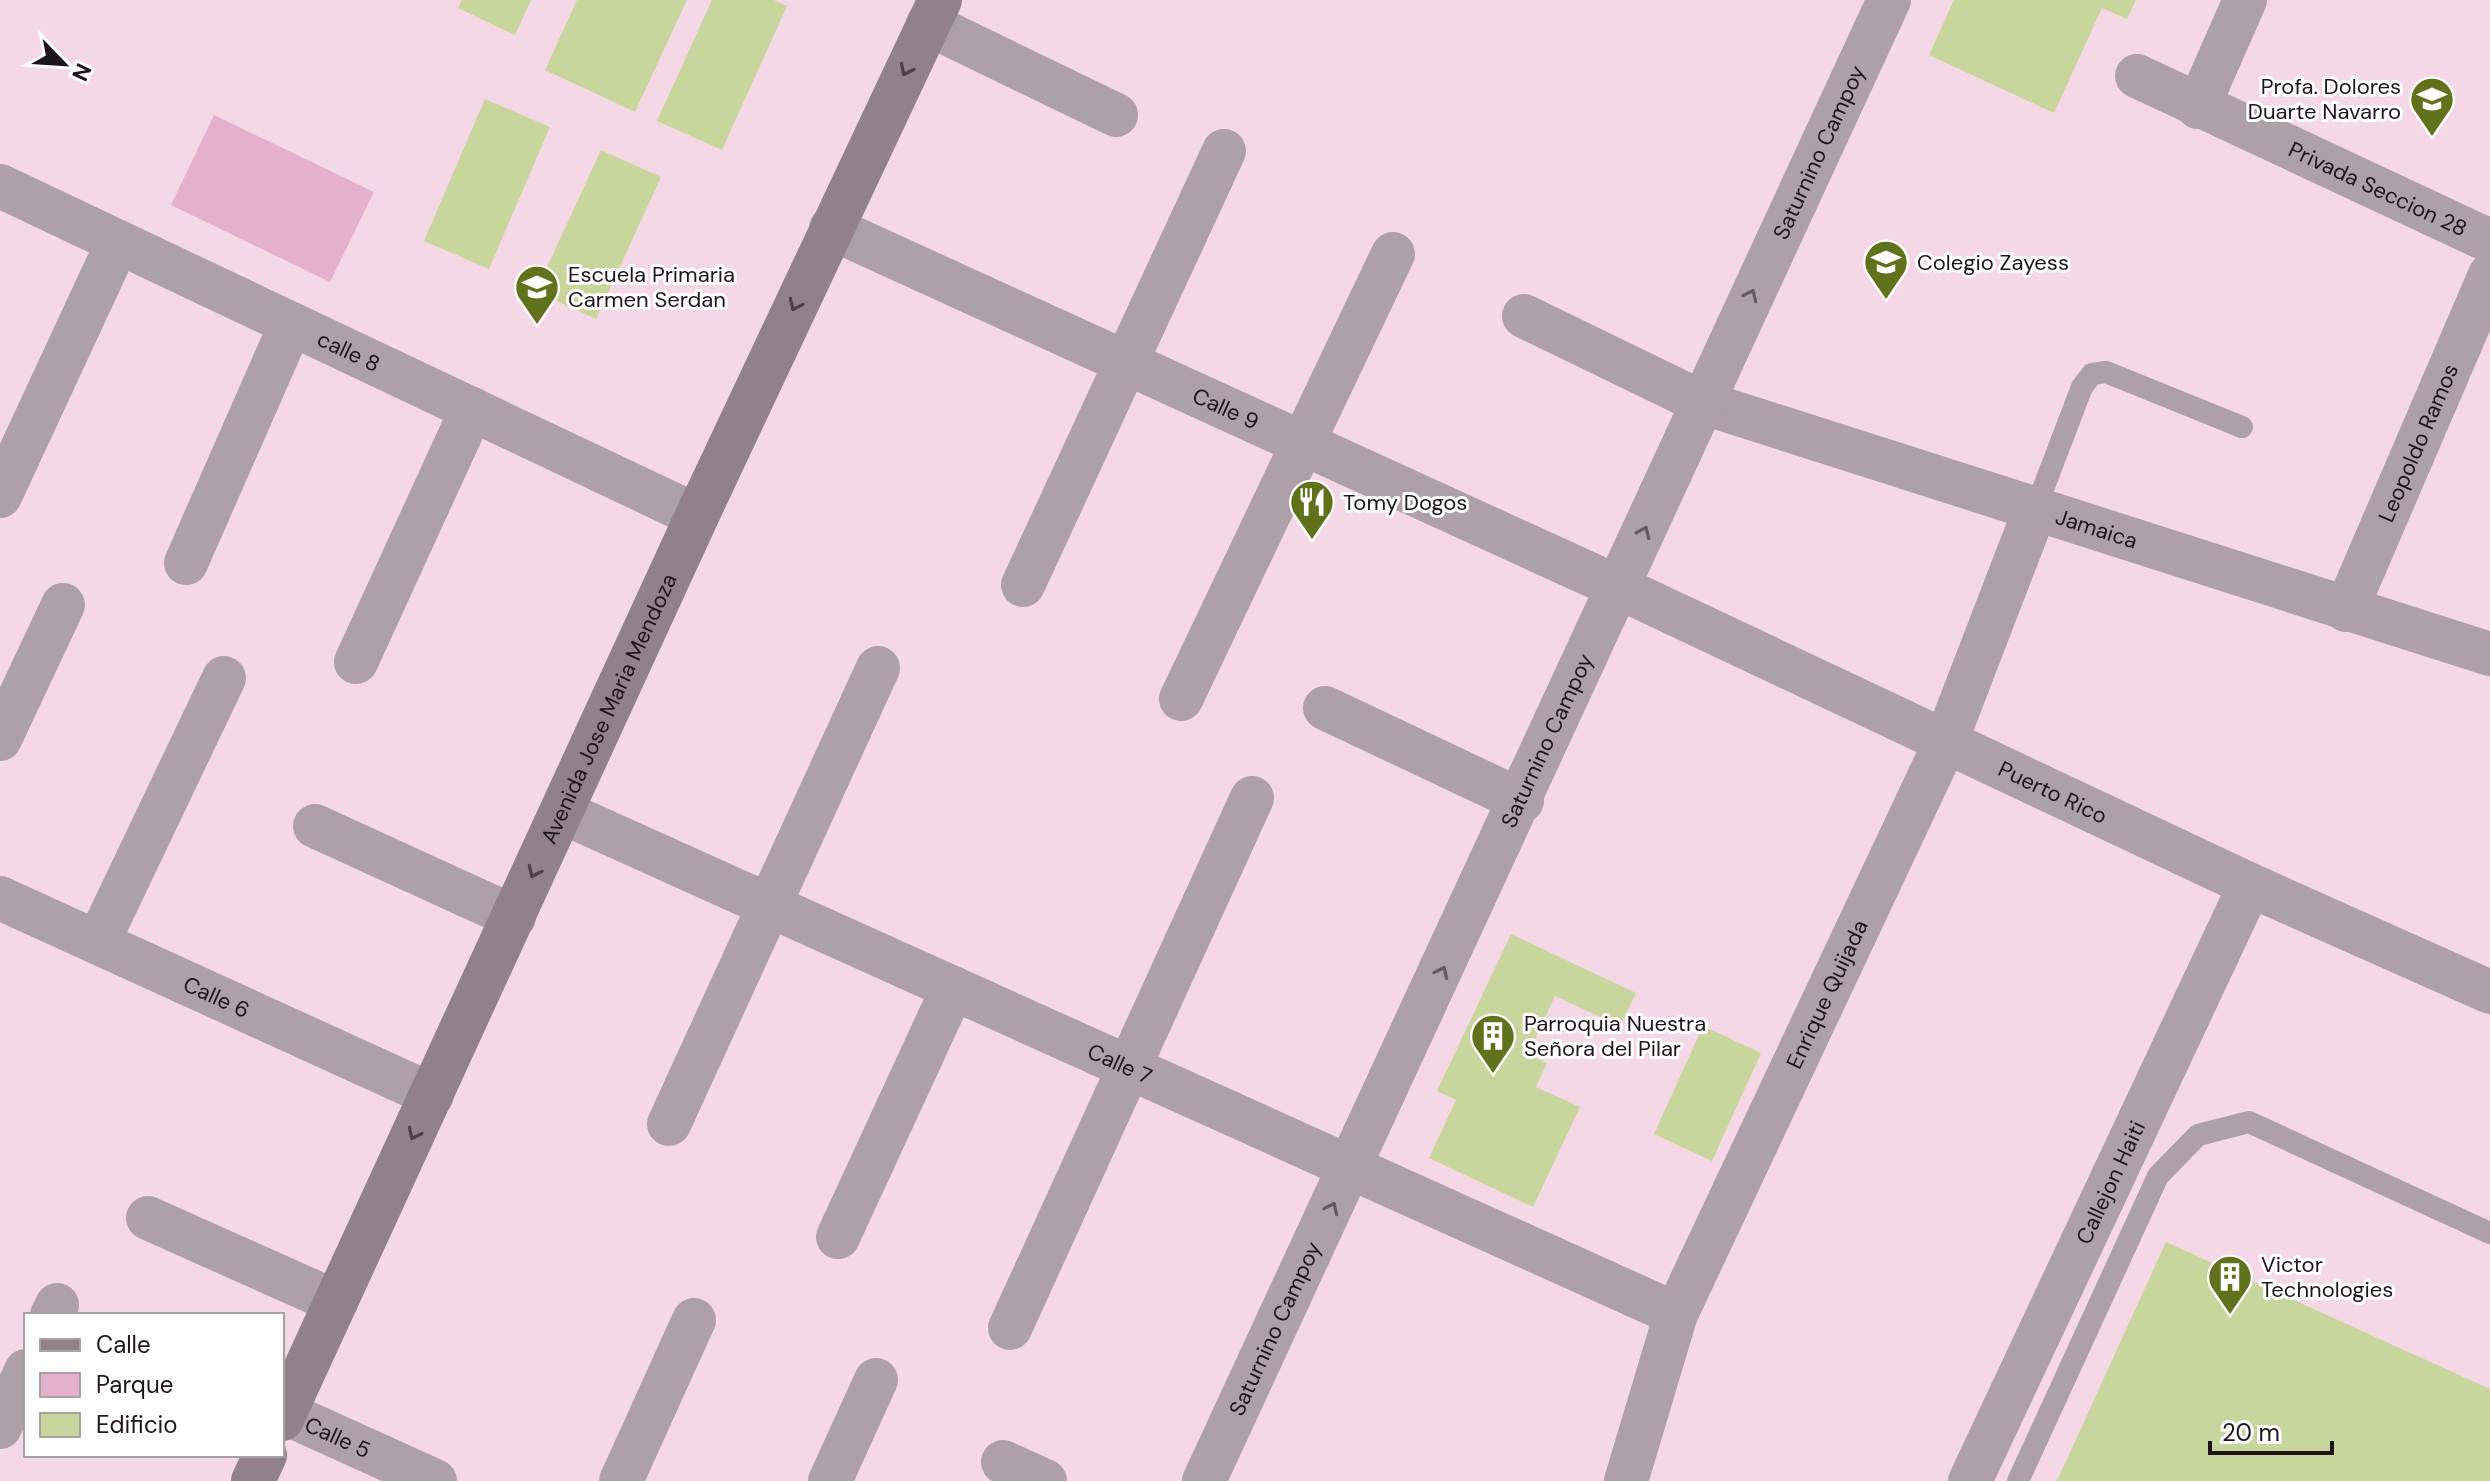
<svg xmlns="http://www.w3.org/2000/svg" width="2490" height="1481" font-family="'DM Sans',sans-serif">
	<style>
		.green { fill: #e3b1cb }
		.building { fill: #c8d59d }
		.lines { fill: none; stroke-linecap: round; stroke-linejoin: round }
		.lane { stroke: #ada0a6; stroke-width: 22 }
		.street { stroke: #ada0a6; stroke-width: 44 }
		.secondary { stroke: #93818a; stroke-width: 44 }
		.oneway { stroke: #4d4047 }
		.oneway2 { stroke: #665a60 }
		.labels { text-anchor: middle; dominant-baseline: central; stroke-width: 6; stroke-linejoin: round; paint-order: stroke }
		.poi-label { font-size: 22px; fill: #1e151a; stroke: #fff; text-anchor: start }
		.street-label { font-size: 22px; fill: #1e151a; stroke: #fff }
	</style>
	<rect width="100%" height="100%" fill="#f5d8e6"/>
	<path class="green" d="M 214,115 L 374,192 L 330,282 L 171,205 Z"/>
	<path class="building" d="M 462,0 L 531,0 L 515,35 L 458,8 Z
		M 577,0 L 687,0 L 635,112 L 545,70 Z
		M 712,0 L 774,0 L 787,6 L 722,150 L 657,121 Z
		M 1954,0 L 2136,0 L 2127,19 L 2102,8 L 2054,113 L 1929,55 Z
		M 485,99 L 550,127 L 489,269 L 424,241 Z
		M 601,150 L 661,177 L 596,319 L 536,291 Z
		M 1511,934 L 1636,993 L 1620,1026 L 1555,996 L 1528,1054 L 1547,1063 L 1536,1087 L 1580,1107 L 1533,1207 L 1429,1158 L 1456,1100 L 1437,1091 Z
		M 1703,1026 L 1761,1053 L 1712,1161 L 1654,1134 Z
		M 2166,1242 L 2490,1389 L 2490,1481 L 2057,1481 Z"/>
	<g class="lines">
		<path class="lane" d="M 2035,510 L 2082,387 L 2092,374 L 2106,372 L 2242,427
			M 2018,1481 L 2158,1176 L 2198,1135 L 2249,1122 L 2490,1233"/>
		<g class="street">
			<path d="M 928,24 L 1116,115"/>
			<path id="s1" d="M 2137,76 L 2490,241"/>
			<path d="M 2198,107 L 2245,0"/>
			<path id="s2" d="M 0,186 L 697,516"/>
			<path id="s3" d="M 831,228 L 1620,588 L 2250,885 L 2490,992"/>
			<path id="s4" d="M 1524,316 L 1701,402 L 2490,654"/>
			<path d="M 0,496 L 118,242"/>
			<path d="M 186,563 L 291,324"/>
			<path d="M 1023,585 L 1224,151"/>
			<path id="s5" d="M 2346,610 L 2490,275"/>
			<path d="M 356,662 L 472,409"/>
			<path d="M 1181,699 L 1393,254"/>
			<path d="M 1325,708 L 1522,801"/>
			<path d="M 0,739 L 63,605"/>
			<path id="s6" d="M 562,812 L 1676,1314"/>
			<path d="M 315,826 L 514,917"/>
			<path id="s7" d="M 0,898 L 432,1095"/>
			<path d="M 98,942 L 224,678"/>
			<path d="M 669,1124 L 878,668"/>
			<path d="M 148,1218 L 336,1302"/>
			<path d="M 838,1237 L 953,988"/>
			<path d="M 52,1315 L 57,1305"/>
			<path d="M 1010,1328 L 1252,798"/>
			<path id="s8" d="M 285,1413 L 435,1481"/>
			<path d="M 0,1427 L 26,1371"/>
			<path d="M 1003,1462 L 1045,1481"/>
			<path d="M 621,1481 L 694,1320"/>
			<path d="M 830,1481 L 876,1380"/>
			<path id="s9" d="M 1204,1481 L 1889,0"/>
			<path id="s10" d="M 1626,1481 L 1676,1314 L 1946,741 L 2035,510"/>
			<path id="s11" d="M 1970,1481 L 2250,885"/>
		</g>
		<g class="secondary">
			<path id="s12" d="M 282,1419 L 697,516 L 940,0"/>
			<path d="M 253,1481 L 265,1455"/>
		</g>
	</g>
	<defs><path id="oneway-chevron" d="M-2-3.5L2.5 0L-2 3.5" fill="none" stroke-width="1.6" stroke-linecap="round" stroke-linejoin="round" transform="scale(2)"/></defs>
	<g class="oneway">
		<use href="#oneway-chevron" transform="translate(906 70) rotate(116)"/>
		<use href="#oneway-chevron" transform="translate(795 305) rotate(115)"/>
		<use href="#oneway-chevron" transform="translate(534 872) rotate(115)"/>
		<use href="#oneway-chevron" transform="translate(414 1134) rotate(115)"/>
	</g>
	<g class="oneway2">
		<use href="#oneway-chevron" transform="translate(1751 295) rotate(-65)"/>
		<use href="#oneway-chevron" transform="translate(1644 532) rotate(-66)"/>
		<use href="#oneway-chevron" transform="translate(1442 972) rotate(-65)"/>
		<use href="#oneway-chevron" transform="translate(1332 1208) rotate(-65)"/>
	</g>
	<defs>
		<g id="school-pin" transform="scale(2.3)"><path d="M0 17L-7.5 6A9.5 9.5 0 1 1 7.5 6Z" fill="#62711c" stroke="#fff"/><path d="M0-5L7-2L0 1L-7-2ZM-4 1L0 2.5L4 1V4Q0 6-4 4Z" fill="#fff"/></g>
		<g id="restaurant-pin" transform="scale(2.3)"><path d="M0 17L-7.5 6A9.5 9.5 0 1 1 7.5 6Z" fill="#62711c" stroke="#fff"/><path d="M-5-6h1v4h1v-4h1v4h1v-4h1v5L-1.5 .5V6h-2V.5L-5-1ZM5-6V6H3V1.5H1.5Q1.5-4 5-6Z" fill="#fff"/></g>
		<g id="building-pin" transform="scale(2.3)"><path d="M0 17L-7.5 6A9.5 9.5 0 1 1 7.5 6Z" fill="#62711c" stroke="#fff"/><path d="M-4-6H4V6H1V3H-1V6H-4ZM-2.5-4.3h1.7v1.8h-1.7ZM.8-4.3h1.7v1.8H.8ZM-2.5-1h1.7V.8h-1.7ZM.8-1h1.7V.8H.8Z" fill="#fff"/></g>
	</defs>
	<g fill-rule="evenodd">
		<use href="#school-pin" x="2432" y="99"/>
		<use href="#school-pin" x="1886" y="262"/>
		<use href="#school-pin" x="537" y="287"/>
		<use href="#restaurant-pin" x="1312" y="502"/>
		<use href="#building-pin" x="1493" y="1036"/>
		<use href="#building-pin" x="2230" y="1277"/>
	</g>
	<g class="labels">
		<g class="poi-label">
			<text x="2401" y="86" text-anchor="end">Profa. Dolores<tspan x="2401" dy="25">Duarte Navarro</tspan></text>
			<text x="1917" y="262">Colegio Zayess</text>
			<text x="568" y="274">Escuela Primaria<tspan x="568" dy="25">Carmen Serdan</tspan></text>
			<text x="1343" y="502">Tomy Dogos</text>
			<text x="1524" y="1023">Parroquia Nuestra<tspan x="1524" dy="25">Señora del Pilar</tspan></text>
			<text x="2261" y="1264">Victor<tspan x="2261" dy="25">Technologies</tspan></text>
		</g>
		<g class="street-label">
			<text stroke="none"><textPath href="#s9" startOffset="1464">Saturnino Campoy</textPath></text>
			<text stroke="none"><textPath href="#s1" startOffset="266">Privada Seccion 28</textPath></text>
			<text stroke="none"><textPath href="#s2" startOffset="386">calle 8</textPath></text>
			<text stroke="none"><textPath href="#s3" startOffset="434">Calle 9</textPath></text>
			<text stroke="none"><textPath href="#s5" startOffset="182">Leopoldo Ramos</textPath></text>
			<text stroke="none"><textPath href="#s4" startOffset="612">Jamaica</textPath></text>
			<text stroke="none"><textPath href="#s12" startOffset="782">Avenida Jose Maria Mendoza</textPath></text>
			<text stroke="none"><textPath href="#s9" startOffset="816">Saturnino Campoy</textPath></text>
			<text stroke="none"><textPath href="#s3" startOffset="1346">Puerto Rico</textPath></text>
			<text stroke="none"><textPath href="#s10" startOffset="528">Enrique Quijada</textPath></text>
			<text stroke="none"><textPath href="#s7" startOffset="238">Calle 6</textPath></text>
			<text stroke="none"><textPath href="#s6" startOffset="612">Calle 7</textPath></text>
			<text stroke="none"><textPath href="#s11" startOffset="330">Callejon Haiti</textPath></text>
			<text stroke="none"><textPath href="#s9" startOffset="168">Saturnino Campoy</textPath></text>
			<text stroke="none"><textPath href="#s8" startOffset="58">Calle 5</textPath></text>
		</g>
	</g>
	<rect x="24" y="1313" width="260" height="144" fill="#ffffff" stroke="#a5a1a3" stroke-width="2"/>
	<rect x="40" y="1339" width="40" height="12" fill="#93818a" stroke="#a5a1a3" stroke-width="2"/>
	<text x="96" y="1353" font-size="24" fill="#1e151a">Calle</text>
	<rect x="40" y="1373" width="40" height="24" fill="#e3b1cb" stroke="#a5a1a3" stroke-width="2"/>
	<text x="96" y="1393" font-size="24" fill="#1e151a">Parque</text>
	<rect x="40" y="1413" width="40" height="24" fill="#c8d59d" stroke="#a5a1a3" stroke-width="2"/>
	<text x="96" y="1433" font-size="24" fill="#1e151a">Edificio</text>
	<g transform="translate(64 64) rotate(115)" stroke="#ffffff" stroke-width="6" paint-order="stroke">
	<path d="M0-6L14 30L0 20L-14 30Z" fill="#1e151a"/>
	<text y="-12" font-size="22" font-weight="bold" text-anchor="middle" fill="#1e151a">N</text>
	</g>
	<path d="M2210 1441v12h122v-12" fill="none" stroke="#1e151a" stroke-width="4"/>
	<text x="2222" y="1441" font-size="24" fill="#1e151a" stroke="#ffffff" stroke-width="6" paint-order="stroke">20 m</text>
</svg>
